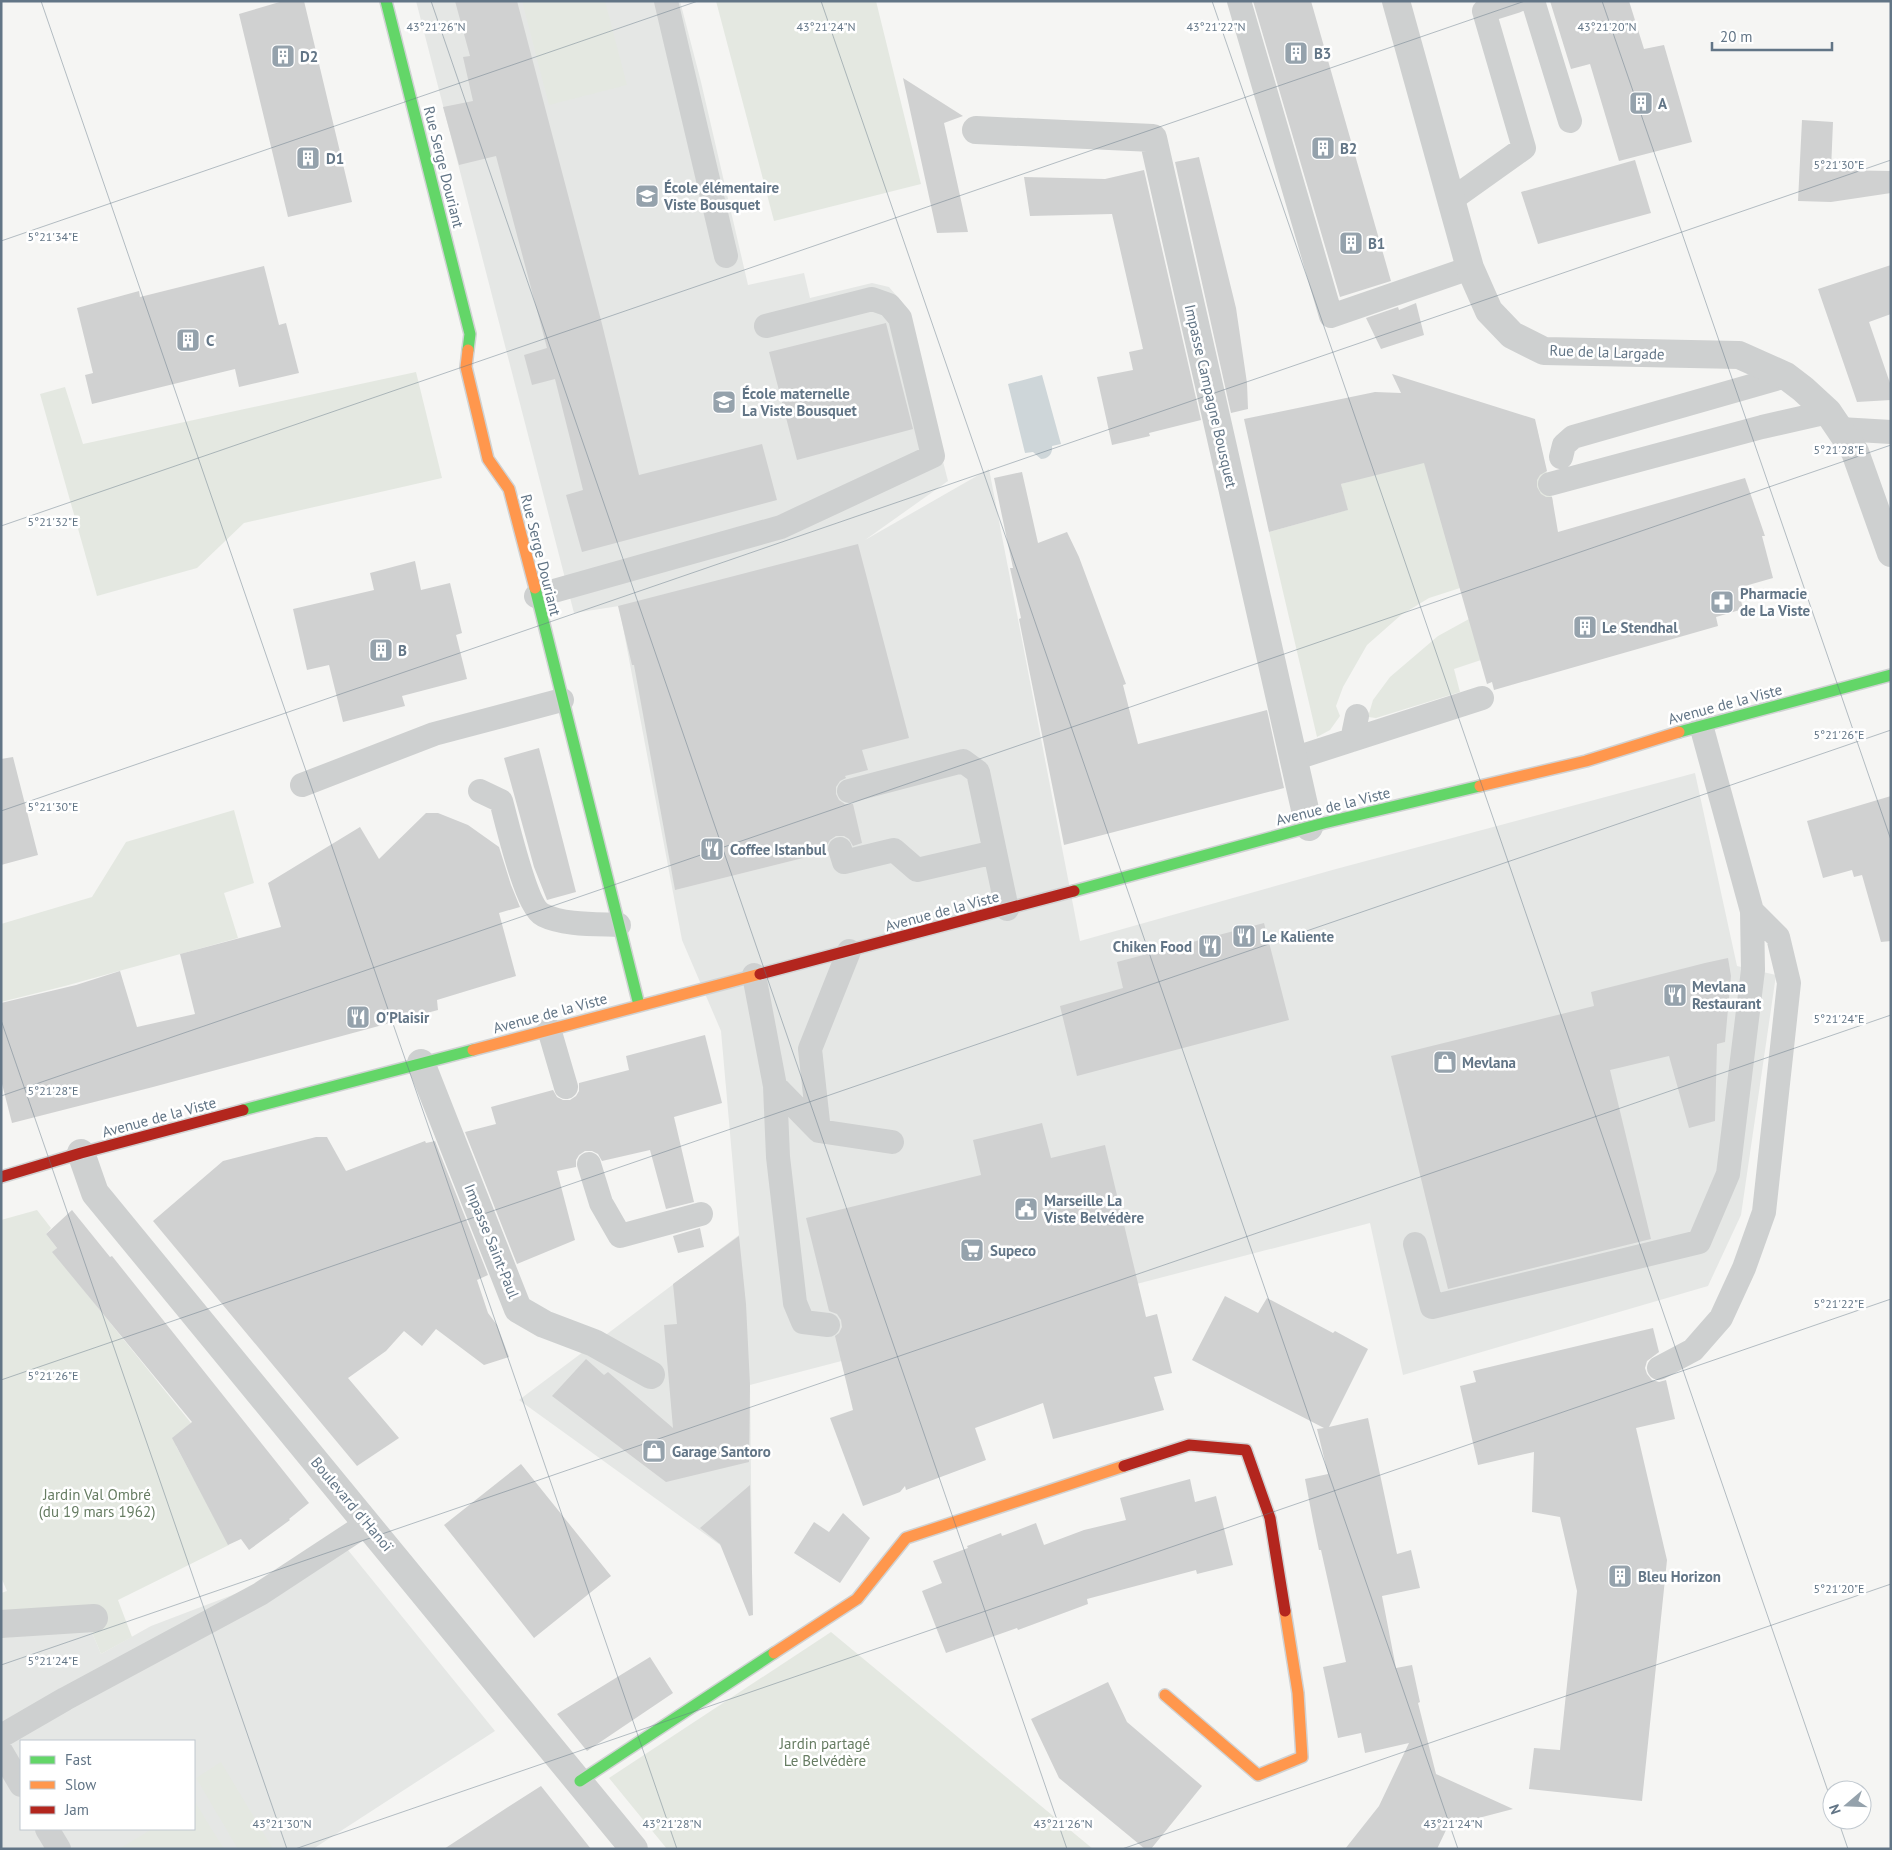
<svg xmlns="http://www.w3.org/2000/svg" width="1892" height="1850" font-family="'PT Sans',sans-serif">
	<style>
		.built { fill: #e5e7e5; fill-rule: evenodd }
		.green { fill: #e4e8e1 }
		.water { fill: #ced6d9 }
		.building { fill: #d0d1d1 }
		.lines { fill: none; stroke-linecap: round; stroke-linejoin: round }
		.fast-casing { stroke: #d0d2d3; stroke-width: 14 }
		.slow-casing { stroke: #d0d2d3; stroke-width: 14 }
		.jam-casing { stroke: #d0d2d3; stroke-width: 14 }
		.lane { stroke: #ced0d0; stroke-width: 24 }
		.street { stroke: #ced0d0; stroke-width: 28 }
		.fast { stroke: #63d668; stroke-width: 11 }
		.slow { stroke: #ff974d; stroke-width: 11 }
		.jam { stroke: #b3261e; stroke-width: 11 }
		.ticks { fill: none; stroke: #627586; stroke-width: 1; stroke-opacity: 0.45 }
		.labels { text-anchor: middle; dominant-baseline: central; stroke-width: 5; stroke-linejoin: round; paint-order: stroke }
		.poi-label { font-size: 15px; font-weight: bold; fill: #627586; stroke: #fff; text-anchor: start }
		.street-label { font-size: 15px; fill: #627586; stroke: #fff }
		.park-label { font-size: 15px; fill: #667c62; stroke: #fff }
		.ticks-label { font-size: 12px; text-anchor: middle; fill: #627586; stroke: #fff; stroke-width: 5; stroke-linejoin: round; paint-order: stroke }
	</style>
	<rect width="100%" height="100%" fill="#f5f5f3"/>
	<path class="built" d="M 416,1 L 680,1 L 701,82 L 748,285 L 804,273 L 810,298 L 872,283 L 889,287 L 902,302 L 948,481 L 865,540 L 989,469 L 1080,941 L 1336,869 L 1695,773 L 1737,966 L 1776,975 L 1741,1215 L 1708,1286 L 1403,1375 L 1370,1223 L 750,1385 L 752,1568 L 519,1400 L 739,1235 L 721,1031 L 682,940 L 619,606 L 574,613 Z
		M 335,1534 L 495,1731 L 313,1849 L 1,1849 L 1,1638 L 91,1630 L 101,1654 L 151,1626 L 269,1581 ZM 21,1741 L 194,1741 L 194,1829 L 21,1829 Z"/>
	<path class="green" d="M 522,1 L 605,1 L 627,85 L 549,105 Z
		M 716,1 L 876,1 L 921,184 L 774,221 Z
		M 416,372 L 442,478 L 244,523 L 197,568 L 97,596 L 40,394 L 65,387 L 83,444 Z
		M 1537,429 L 1553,502 L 1460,588 L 1429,598 L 1401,615 L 1367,645 L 1343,687 L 1336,706 L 1340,716 L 1330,730 L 1317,737 L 1269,532 L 1347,510 L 1341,484 Z
		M 1469,619 L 1481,660 L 1454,669 L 1460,692 L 1376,718 L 1368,717 L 1373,700 L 1390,677 L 1438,636 Z
		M 234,810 L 254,883 L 224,893 L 238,938 L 65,986 L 1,1002 L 1,924 L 92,897 L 126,842 Z
		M 37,1210 L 51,1228 L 46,1234 L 57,1248 L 53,1252 L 191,1423 L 176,1446 L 229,1545 L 118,1600 L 132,1637 L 101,1654 L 91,1630 L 1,1638 L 1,1593 L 7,1591 L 1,1577 L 1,1220 Z
		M 831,1632 L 1093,1849 L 667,1849 L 609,1778 Z
		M 221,1762 L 273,1849 L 238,1849 L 196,1778 Z
		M 195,1802 L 224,1849 L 119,1849 L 152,1829 L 194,1829 Z"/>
	<path class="water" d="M 1042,375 L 1061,444 L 1052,446 C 1053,454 1048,459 1041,459 L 1033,452 L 1025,453 L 1008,384 Z"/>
	<path class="building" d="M 283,1 L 304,1 L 352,202 L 288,217 L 239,14 Z
		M 455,1 L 517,1 L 602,324 L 639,475 L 762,444 L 777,500 L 582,552 L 566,495 L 583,490 L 555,379 L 532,385 L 524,355 L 547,348 L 496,156 L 459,165 L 443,107 L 473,101 L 463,57 L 470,56 Z
		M 1253,1 L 1311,1 L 1391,281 L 1340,297 Z
		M 1550,1 L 1629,1 L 1644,49 L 1664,45 L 1692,142 L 1619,161 L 1590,64 L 1571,69 Z
		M 903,78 L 963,116 L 944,123 L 968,232 L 937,233 Z
		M 1802,120 L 1833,122 L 1831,170 L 1891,171 L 1891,193 L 1831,202 L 1798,201 Z
		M 1199,157 L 1236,308 L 1247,383 L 1248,409 L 1231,413 L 1175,162 Z
		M 1635,160 L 1651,213 L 1538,244 L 1521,192 Z
		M 1144,170 L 1201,420 L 1149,433 L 1150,436 L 1112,445 L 1097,377 L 1133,370 L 1129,352 L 1143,349 L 1112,214 L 1030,216 L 1024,177 L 1105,179 Z
		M 1891,265 L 1891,314 L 1869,322 L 1891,386 L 1891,400 L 1857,402 L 1818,289 Z
		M 264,266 L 279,325 L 286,323 L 299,373 L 239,387 L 235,369 L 92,404 L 85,375 L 93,373 L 77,308 L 139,291 L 140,297 Z
		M 1416,303 L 1424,335 L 1381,349 L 1366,318 L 1398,307 L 1399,310 Z
		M 886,323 L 913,429 L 797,460 L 769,352 Z
		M 1392,374 L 1535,419 L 1547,471 L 1540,475 L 1537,480 L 1537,487 L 1541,494 L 1546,497 L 1552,497 L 1558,532 L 1745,478 L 1765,536 L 1762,536 L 1773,578 L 1738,588 L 1743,609 L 1716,617 L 1718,626 L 1494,690 L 1492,682 L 1487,684 L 1424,463 L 1341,484 L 1348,510 L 1269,532 L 1244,419 L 1375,392 L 1401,393 Z
		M 1022,472 L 1038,543 L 1067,532 L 1079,557 L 1126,684 L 1123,685 L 1138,744 L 1267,710 L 1284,788 L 1064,845 L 1019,619 L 1021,618 L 1010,568 L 1013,568 L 994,478 Z
		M 858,544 L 909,738 L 862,750 L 868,770 L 845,776 L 846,778 L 840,781 L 836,787 L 836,794 L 839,800 L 845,804 L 853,804 L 862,843 L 853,846 L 849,839 L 844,836 L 836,836 L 830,840 L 827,845 L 827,852 L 675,890 L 634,665 L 632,665 L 618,606 Z
		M 415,561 L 421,590 L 450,583 L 462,633 L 456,635 L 467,679 L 402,696 L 405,706 L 343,722 L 329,665 L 307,670 L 293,609 L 374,590 L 370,573 Z
		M 539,748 L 576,892 L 547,900 L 534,867 L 504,758 Z
		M 13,757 L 38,855 L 1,865 L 1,759 Z
		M 1891,796 L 1891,941 L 1881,942 L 1862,875 L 1854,877 L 1852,870 L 1823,878 L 1807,821 Z
		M 426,813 L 438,813 L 468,825 L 499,847 L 511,885 L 520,907 L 499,913 L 516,976 L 437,1000 L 438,1010 L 153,1087 L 12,1123 L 1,1080 L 1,1003 L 76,985 L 120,971 L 137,1027 L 195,1014 L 180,954 L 281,927 L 268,883 L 360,827 L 379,859 Z
		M 1264,923 L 1289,1020 L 1077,1076 L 1060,1006 L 1123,988 L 1117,962 Z
		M 1728,958 L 1731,976 L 1725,1042 L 1717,1044 L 1715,1121 L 1689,1128 L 1669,1056 L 1610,1070 L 1651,1239 L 1448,1289 L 1391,1056 L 1594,1006 L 1591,992 L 1705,963 Z
		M 705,1035 L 722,1103 L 674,1117 L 694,1202 L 666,1209 L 650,1150 L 602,1161 L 598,1154 L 592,1151 L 585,1151 L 579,1155 L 576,1160 L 576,1167 L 557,1171 L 575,1240 L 517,1264 L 465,1132 L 496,1124 L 491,1107 L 553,1090 L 557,1097 L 563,1100 L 570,1100 L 576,1096 L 579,1091 L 579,1083 L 629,1070 L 626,1056 Z
		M 1042,1123 L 1051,1158 L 1105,1145 L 1146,1317 L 1157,1314 L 1172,1373 L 1154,1377 L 1164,1410 L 1053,1439 L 1043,1403 L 975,1428 L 986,1460 L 906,1490 L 905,1486 L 900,1492 L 863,1506 L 830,1418 L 853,1410 L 835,1336 L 839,1333 L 842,1327 L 841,1320 L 837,1314 L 829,1311 L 806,1218 L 981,1175 L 973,1140 Z
		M 316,1137 L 327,1137 L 346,1171 L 425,1141 L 426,1143 L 435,1141 L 488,1275 L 477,1280 L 488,1313 L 497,1325 L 509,1357 L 484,1365 L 436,1329 L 422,1346 L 404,1331 L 386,1351 L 348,1378 L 399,1438 L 357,1466 L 153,1221 L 223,1161 Z
		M 72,1210 L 110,1257 L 112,1256 L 309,1503 L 289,1519 L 290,1520 L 249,1550 L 241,1539 L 228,1545 L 172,1438 L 192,1422 L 52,1252 L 57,1248 L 46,1234 Z
		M 700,1228 L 704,1247 L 678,1253 L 673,1236 Z
		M 739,1236 L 746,1304 L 750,1385 L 749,1462 L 666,1482 L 552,1396 L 586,1359 L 604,1375 L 608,1372 L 673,1428 L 664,1325 L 677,1324 L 673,1284 Z
		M 1225,1296 L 1258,1313 L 1267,1298 L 1333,1333 L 1335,1331 L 1368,1349 L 1329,1427 L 1368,1418 L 1397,1554 L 1411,1550 L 1420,1588 L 1382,1596 L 1396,1668 L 1412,1665 L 1420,1702 L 1418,1703 L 1436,1774 L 1513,1809 L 1448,1826 L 1437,1849 L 1345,1849 L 1379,1806 L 1409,1743 L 1365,1753 L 1361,1733 L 1338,1738 L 1323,1667 L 1346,1662 L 1321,1550 L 1319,1550 L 1313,1521 L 1305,1479 L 1328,1474 L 1317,1429 L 1324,1428 L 1192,1360 Z
		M 1653,1328 L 1659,1352 L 1647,1361 L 1645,1368 L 1647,1374 L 1652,1380 L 1659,1382 L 1666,1380 L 1675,1419 L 1636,1428 L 1667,1560 L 1642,1801 L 1529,1789 L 1534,1748 L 1560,1750 L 1577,1591 L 1560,1517 L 1532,1512 L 1534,1452 L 1478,1465 L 1460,1386 L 1476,1382 L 1473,1371 Z
		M 521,1464 L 611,1576 L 534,1638 L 444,1525 Z
		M 1190,1479 L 1195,1502 L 1216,1496 L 1233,1565 L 1197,1574 L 1196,1570 L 1087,1599 L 1088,1604 L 1018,1630 L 1017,1628 L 946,1653 L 922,1591 L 942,1583 L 933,1561 L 968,1548 L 967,1546 L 1001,1533 L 1002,1536 L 1036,1523 L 1044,1545 L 1084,1530 L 1126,1520 L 1120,1498 Z
		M 750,1485 L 753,1615 L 749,1616 L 720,1544 L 700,1528 Z
		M 843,1513 L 870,1538 L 840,1583 L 794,1553 L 814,1522 L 829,1532 Z
		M 650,1657 L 673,1693 L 587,1751 L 557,1714 Z
		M 1108,1682 L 1127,1722 L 1202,1786 L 1151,1849 L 1145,1849 L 1059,1778 L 1031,1719 Z
		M 541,1786 L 591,1849 L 444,1849 L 508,1807 Z"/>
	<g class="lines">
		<g class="fast-casing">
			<path id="fast" d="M 386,1 L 470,334 L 468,350
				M 535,588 L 639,1005
				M 1679,732 L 1891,675
				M 1074,891 L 1324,823 L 1480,786
				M 243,1110 L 473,1050
				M 580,1781 L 774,1653"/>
		</g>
		<g class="slow-casing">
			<path id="slow" d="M 468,350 L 466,367 L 488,459 L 509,489 L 535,588
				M 1480,786 L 1586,761 L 1679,732
				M 473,1050 L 760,974
				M 774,1653 L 857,1599 L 906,1538 L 1124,1466
				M 1165,1695 L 1258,1775 L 1302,1757 L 1298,1693 L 1285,1611"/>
		</g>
		<g class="jam-casing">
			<path id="jam" d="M 760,974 L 1074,891
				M 1,1177 L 81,1153 L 243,1110
				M 1124,1466 L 1189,1445 L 1246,1450 L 1270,1518 L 1285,1611"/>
		</g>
		<path class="lane" d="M 666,1 L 726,256
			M 1239,1 L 1331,316 L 1470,268
			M 1533,1 L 1570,121
			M 1451,200 L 1524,148 L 1484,11 L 1516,1
			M 1840,429 L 1891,432
			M 1561,457 L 1564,445 L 1573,437 L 1786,376
			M 1550,484 L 1762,427 L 1828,412
			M 536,596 L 781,527 L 933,456 L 900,318 L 889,305 L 872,299 L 766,326
			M 1352,740 L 1357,716
			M 1293,759 L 1482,698
			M 302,785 L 434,734 L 562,700
			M 480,791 L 501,801 C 507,822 526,907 543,915 C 563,925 596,924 619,925
			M 849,791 L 963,761 L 978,772 L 1007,909
			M 840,849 L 844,862 L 894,850 L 917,870 L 995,852
			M 754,975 L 775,1086 L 819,1131 L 892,1142
			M 549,1029 L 566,1087
			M 775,1086 L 778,1157 L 795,1303 L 803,1322 L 828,1325
			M 819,1131 L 810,1049 L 849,951
			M 589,1164 L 601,1203 L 620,1236 L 701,1214
			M 1415,1244 L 1432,1307 L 1699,1242 L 1728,1174 L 1753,970 L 1752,911 L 1701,725
			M 1659,1368 L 1693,1350 L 1721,1318 L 1744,1268 L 1764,1212 L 1789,983 L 1778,937 L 1752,911
			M 1,1736 L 65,1699 L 260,1594 L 368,1523
			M 1,1751 L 21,1785
			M 47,1829 L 59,1849"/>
		<path class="street" d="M 1396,1 L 1470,268 L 1489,311 L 1512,335 L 1544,351 L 1739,355 L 1786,376 L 1803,389 L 1828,412 L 1855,452 L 1891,553
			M 976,130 L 1153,138 L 1309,827
			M 421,1063 L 518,1309 L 544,1324 L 594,1343 L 651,1375
			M 81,1153 L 95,1193 L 634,1849
			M 1,1624 L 94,1618"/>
		<use href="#fast" class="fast"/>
		<use href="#slow" class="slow"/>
		<use href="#jam" class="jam"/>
	</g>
	<path class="ticks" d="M 41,1 L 677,1849M 431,1 L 1067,1849M 821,1 L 1458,1849M 1212,1 L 1832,1803M 1602,1 L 1891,840M 1,241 L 698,1M 1,526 L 1525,1M 1,811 L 1891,160M 1,1020 L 287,1849M 1,1096 L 1891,445M 1,1380 L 1891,730M 1,1665 L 1891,1015M 1838,1820 L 1848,1849M 295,1849 L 1891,1299M 1122,1849 L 1891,1584"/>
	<defs>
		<g id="building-square" transform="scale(1.25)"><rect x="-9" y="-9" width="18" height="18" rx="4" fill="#95a2ac" stroke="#fff"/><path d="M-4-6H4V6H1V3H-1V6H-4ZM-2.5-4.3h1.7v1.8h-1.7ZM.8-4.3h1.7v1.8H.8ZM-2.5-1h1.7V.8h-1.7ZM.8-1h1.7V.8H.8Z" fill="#fff"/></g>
		<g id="school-square" transform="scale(1.25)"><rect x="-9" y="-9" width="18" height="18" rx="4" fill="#95a2ac" stroke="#fff"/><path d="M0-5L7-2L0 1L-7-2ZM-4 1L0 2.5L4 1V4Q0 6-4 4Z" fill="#fff"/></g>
		<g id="pharmacy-square" transform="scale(1.25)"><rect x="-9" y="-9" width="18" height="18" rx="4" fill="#95a2ac" stroke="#fff"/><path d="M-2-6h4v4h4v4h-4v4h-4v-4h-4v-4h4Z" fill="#fff"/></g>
		<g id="restaurant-square" transform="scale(1.25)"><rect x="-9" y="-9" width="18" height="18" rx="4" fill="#95a2ac" stroke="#fff"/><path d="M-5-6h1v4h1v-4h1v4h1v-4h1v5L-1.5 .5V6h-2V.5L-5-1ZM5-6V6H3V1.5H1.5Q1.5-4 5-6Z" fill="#fff"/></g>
		<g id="shop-square" transform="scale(1.25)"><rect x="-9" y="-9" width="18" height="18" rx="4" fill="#95a2ac" stroke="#fff"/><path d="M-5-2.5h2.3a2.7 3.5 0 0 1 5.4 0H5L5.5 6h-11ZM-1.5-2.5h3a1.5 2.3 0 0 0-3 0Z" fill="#fff"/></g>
		<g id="civic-square" transform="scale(1.25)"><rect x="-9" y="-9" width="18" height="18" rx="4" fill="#95a2ac" stroke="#fff"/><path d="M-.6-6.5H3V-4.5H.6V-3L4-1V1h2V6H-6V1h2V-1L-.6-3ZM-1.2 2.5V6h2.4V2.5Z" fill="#fff"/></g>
		<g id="supermarket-square" transform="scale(1.25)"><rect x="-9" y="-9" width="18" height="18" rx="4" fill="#95a2ac" stroke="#fff"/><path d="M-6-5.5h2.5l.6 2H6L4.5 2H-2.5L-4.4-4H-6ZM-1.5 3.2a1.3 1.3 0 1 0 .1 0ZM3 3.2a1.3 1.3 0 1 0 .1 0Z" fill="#fff"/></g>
	</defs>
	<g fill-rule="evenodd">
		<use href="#building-square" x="1296" y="53"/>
		<use href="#building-square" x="283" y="56"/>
		<use href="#building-square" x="1641" y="103"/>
		<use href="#building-square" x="1323" y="148"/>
		<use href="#building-square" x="308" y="158"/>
		<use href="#school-square" x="647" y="196"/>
		<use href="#building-square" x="1351" y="243"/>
		<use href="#building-square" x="188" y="340"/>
		<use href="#school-square" x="724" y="402"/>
		<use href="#pharmacy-square" x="1722" y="602"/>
		<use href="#building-square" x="1585" y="627"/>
		<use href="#building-square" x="381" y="650"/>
		<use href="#restaurant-square" x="712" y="849"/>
		<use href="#restaurant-square" x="1244" y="936"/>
		<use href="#restaurant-square" x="1210" y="946"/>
		<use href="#restaurant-square" x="1675" y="995"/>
		<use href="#restaurant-square" x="358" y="1017"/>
		<use href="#shop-square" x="1445" y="1062"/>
		<use href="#civic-square" x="1026" y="1209"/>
		<use href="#supermarket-square" x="972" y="1250"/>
		<use href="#shop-square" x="654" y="1451"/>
		<use href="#building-square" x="1620" y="1576"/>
	</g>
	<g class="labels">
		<g class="poi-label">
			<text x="1314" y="53">B3</text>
			<text x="300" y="56">D2</text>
			<text x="1658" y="103">A</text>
			<text x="1340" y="148">B2</text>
			<text x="326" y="158">D1</text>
			<text x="664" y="187">École élémentaire<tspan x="664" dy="17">Viste Bousquet</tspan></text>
			<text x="1368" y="243">B1</text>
			<text x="206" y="340">C</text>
			<text x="742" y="393">École maternelle<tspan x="742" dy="17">La Viste Bousquet</tspan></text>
			<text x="1740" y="593">Pharmacie<tspan x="1740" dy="17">de La Viste</tspan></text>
			<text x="1602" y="627">Le Stendhal</text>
			<text x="398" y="650">B</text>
			<text x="730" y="849">Coffee Istanbul</text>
			<text x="1262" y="936">Le Kaliente</text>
			<text x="1192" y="946" text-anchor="end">Chiken Food</text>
			<text x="1692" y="986">Mevlana<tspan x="1692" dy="17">Restaurant</tspan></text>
			<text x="376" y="1017">O'Plaisir</text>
			<text x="1462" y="1062">Mevlana</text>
			<text x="1044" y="1200">Marseille La<tspan x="1044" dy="17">Viste Belvédère</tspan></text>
			<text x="990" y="1250">Supeco</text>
			<text x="672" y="1451">Garage Santoro</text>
			<text x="1638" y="1576">Bleu Horizon</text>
		</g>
		<g class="street-label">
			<text transform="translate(444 167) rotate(76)">Rue Serge Douriant</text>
			<text transform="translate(1607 352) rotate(2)">Rue de la Largade</text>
			<text transform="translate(1211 396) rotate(77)">Impasse Campagne Bousquet</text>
			<text transform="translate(541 555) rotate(76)">Rue Serge Douriant</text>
			<text transform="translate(1725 704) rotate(-15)">Avenue de la Viste</text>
			<text transform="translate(1333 806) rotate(-14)">Avenue de la Viste</text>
			<text transform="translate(942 911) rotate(-15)">Avenue de la Viste</text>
			<text transform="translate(550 1013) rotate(-15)">Avenue de la Viste</text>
			<text transform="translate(159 1117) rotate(-15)">Avenue de la Viste</text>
			<text transform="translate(492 1241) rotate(68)">Impasse Saint-Paul</text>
			<text transform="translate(352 1504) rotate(50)">Boulevard d'Hanoï</text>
		</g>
		<g class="park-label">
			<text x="97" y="1494">Jardin Val Ombré<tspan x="97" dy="17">(du 19 mars 1962)</tspan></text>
			<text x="825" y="1743">Jardin partagé<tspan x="825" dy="17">Le Belvédère</tspan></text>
		</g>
	</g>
	<g class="ticks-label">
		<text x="436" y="31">43°21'26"N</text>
		<text x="826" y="31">43°21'24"N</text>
		<text x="1216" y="31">43°21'22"N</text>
		<text x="1607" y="31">43°21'20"N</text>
		<text x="1839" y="169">5°21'30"E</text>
		<text x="53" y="241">5°21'34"E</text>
		<text x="1839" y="454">5°21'28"E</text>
		<text x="53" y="526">5°21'32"E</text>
		<text x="1839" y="739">5°21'26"E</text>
		<text x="53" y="811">5°21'30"E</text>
		<text x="1839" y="1023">5°21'24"E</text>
		<text x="53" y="1095">5°21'28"E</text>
		<text x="1839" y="1308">5°21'22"E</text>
		<text x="53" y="1380">5°21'26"E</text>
		<text x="1839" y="1593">5°21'20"E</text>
		<text x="53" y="1665">5°21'24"E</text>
		<text x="282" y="1828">43°21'30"N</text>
		<text x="672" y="1828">43°21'28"N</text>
		<text x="1063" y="1828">43°21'26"N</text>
		<text x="1453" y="1828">43°21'24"N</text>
	</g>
	<rect width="1892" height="1850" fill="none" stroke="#627586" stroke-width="5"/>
	<rect x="20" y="1740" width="175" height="90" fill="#ffffff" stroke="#c0c8cf"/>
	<rect x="30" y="1756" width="25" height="8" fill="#63d668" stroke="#c0c8cf"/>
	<text x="65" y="1765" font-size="15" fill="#627586">Fast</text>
	<rect x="30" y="1781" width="25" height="8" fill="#ff974d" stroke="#c0c8cf"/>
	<text x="65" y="1790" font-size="15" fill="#627586">Slow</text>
	<rect x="30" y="1806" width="25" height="8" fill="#b3261e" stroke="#c0c8cf"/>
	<text x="65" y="1815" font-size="15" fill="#627586">Jam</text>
	<g transform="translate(1847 1805) rotate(251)"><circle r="24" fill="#ffffff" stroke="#c0c8cf"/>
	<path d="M0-4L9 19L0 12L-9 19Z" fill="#95a2ac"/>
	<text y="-8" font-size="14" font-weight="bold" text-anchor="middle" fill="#627586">N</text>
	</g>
	<path d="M1712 42v8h120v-8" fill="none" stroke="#627586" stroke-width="2.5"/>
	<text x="1720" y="42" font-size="15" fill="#627586" stroke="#ffffff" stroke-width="4" paint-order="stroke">20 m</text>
</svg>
